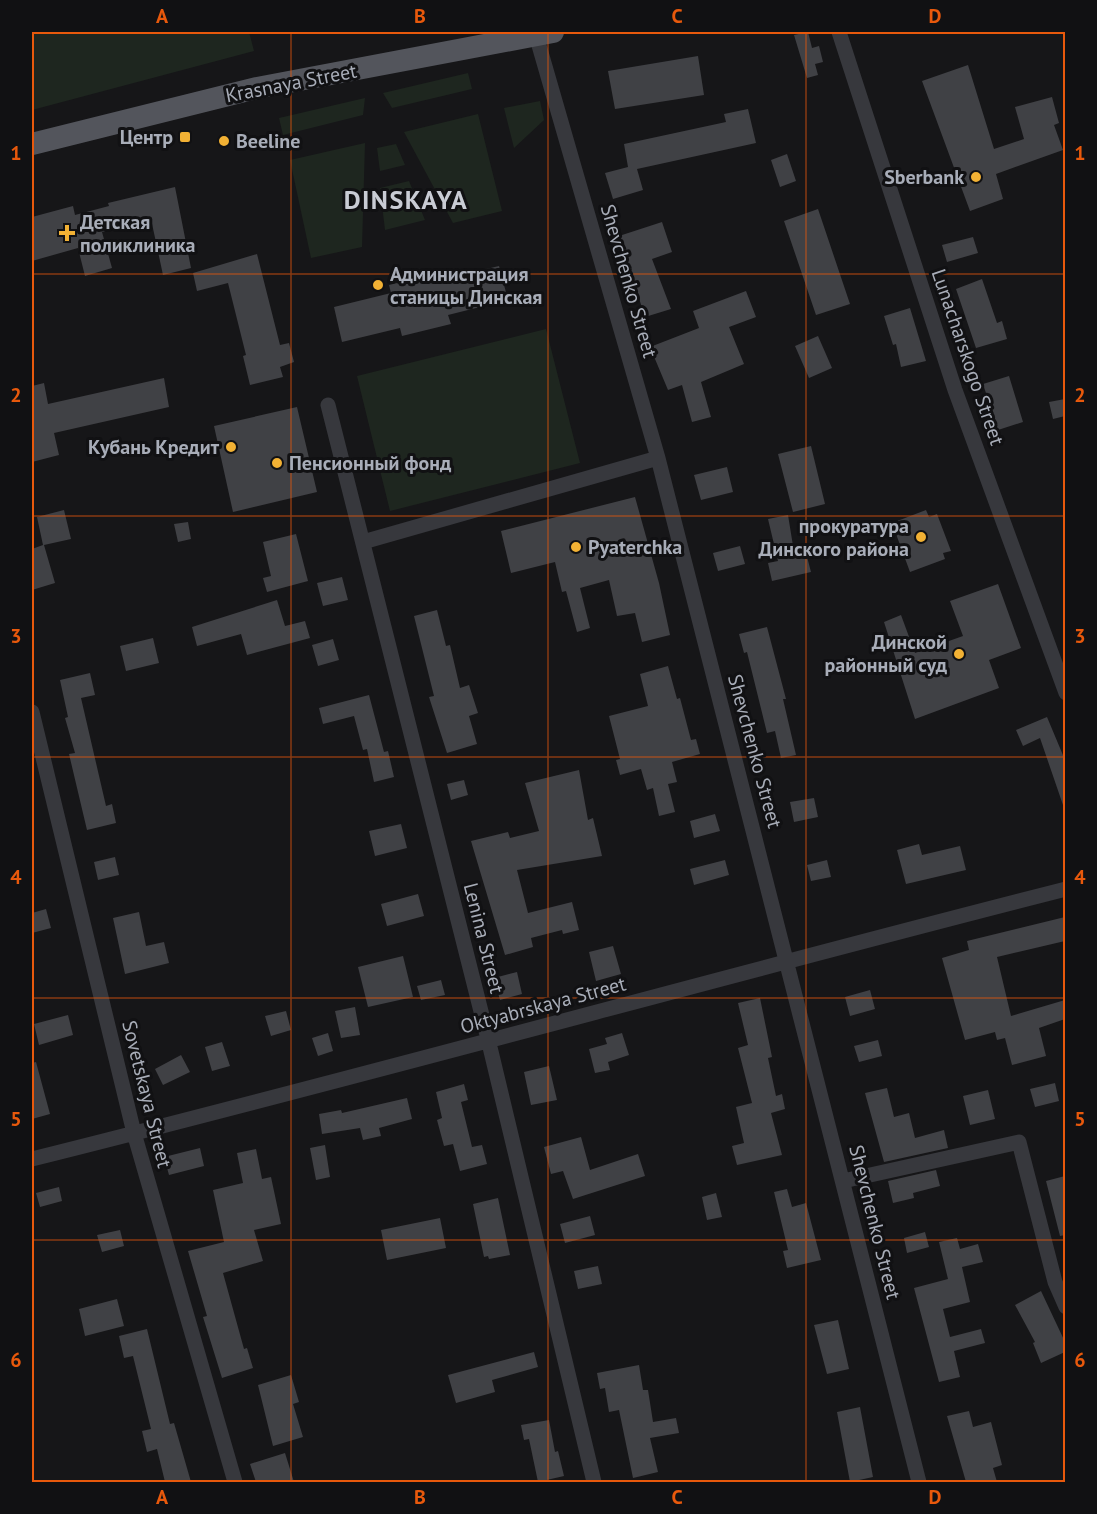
<svg xmlns="http://www.w3.org/2000/svg" width="1097" height="1514" font-family="'PT Sans',sans-serif">
	<style>
		.green { fill: #1e261f }
		.building { fill: #404145 }
		.lines { fill: none; stroke-linecap: round; stroke-linejoin: round }
		.street { stroke: #37383d; stroke-width: 15 }
		.primary { stroke: #53555c; stroke-width: 22 }
		.grid { fill: none; stroke: #e8590c; stroke-width: 1.5; stroke-opacity: 0.55 }
		.poi-dot { fill: #f2b134; stroke: #111113; stroke-width: 2 }
		.labels { text-anchor: middle; dominant-baseline: central; stroke-width: 6; stroke-linejoin: round; paint-order: stroke }
		.street-label { font-size: 20px; fill: #a8adb8; stroke: #111113 }
		.poi-label { font-size: 20px; font-weight: bold; fill: #a8adb8; stroke: #111113; text-anchor: end }
		.district-label { font-size: 26px; font-weight: bold; letter-spacing: 1.5px; fill: #c9ccd4; stroke: #111113 }
		.neatline { fill: none; stroke: #e8590c; stroke-width: 2 }
		.grid-label { font-size: 20px; text-anchor: middle; font-weight: bold; fill: #e8590c }
	</style>
	<rect width="100%" height="100%" fill="#161618"/>
	<path class="green" d="M 32,32 L 249,32 L 254,51 L 32,110 Z
		M 468,73 L 472,89 L 392,108 L 383,93 Z
		M 365,98 L 363,115 L 283,135 L 279,118 Z
		M 540,101 L 544,120 L 514,148 L 504,108 Z
		M 478,114 L 502,211 L 453,223 L 404,132 Z
		M 365,143 L 362,247 L 311,258 L 290,160 Z
		M 396,144 L 405,165 L 380,171 L 377,148 Z
		M 409,181 L 425,220 L 385,230 L 380,188 Z
		M 546,329 L 580,463 L 390,511 L 357,376 Z"/>
	<path class="building" d="M 808,32 L 812,48 L 819,46 L 823,62 L 815,64 L 818,75 L 807,78 L 794,35 Z
		M 698,56 L 704,95 L 615,109 L 608,71 Z
		M 968,65 L 994,149 L 1024,139 L 1015,107 L 1052,97 L 1059,123 L 1054,125 L 1063,150 L 996,174 L 1003,199 L 970,211 L 922,81 Z
		M 748,109 L 756,143 L 637,169 L 643,190 L 613,199 L 605,173 L 628,167 L 624,144 L 726,122 L 724,114 Z
		M 787,154 L 796,181 L 780,187 L 771,160 Z
		M 175,187 L 191,268 L 163,275 L 151,219 L 102,232 L 112,268 L 85,276 L 78,248 L 32,261 L 32,217 L 73,206 L 75,215 L 109,206 L 108,203 Z
		M 818,209 L 850,304 L 816,315 L 784,221 Z
		M 662,222 L 672,252 L 652,259 L 671,309 L 645,317 L 619,236 Z
		M 973,237 L 978,253 L 947,262 L 942,245 Z
		M 257,254 L 280,345 L 289,343 L 294,362 L 280,367 L 283,377 L 250,385 L 243,356 L 246,355 L 228,283 L 197,291 L 193,273 Z
		M 499,266 L 508,300 L 448,315 L 451,324 L 402,336 L 400,328 L 342,342 L 334,307 L 391,293 L 389,285 L 438,273 L 440,280 Z
		M 982,279 L 997,323 L 1002,321 L 1007,339 L 976,348 L 956,289 Z
		M 746,291 L 756,317 L 729,327 L 744,364 L 701,382 L 711,417 L 692,422 L 682,385 L 668,390 L 650,347 L 699,328 L 693,311 Z
		M 910,308 L 926,361 L 901,367 L 896,344 L 893,345 L 884,316 Z
		M 818,336 L 832,368 L 809,378 L 795,346 Z
		M 1009,376 L 1023,422 L 998,430 L 983,384 Z
		M 164,378 L 169,407 L 54,433 L 59,455 L 32,462 L 32,386 L 44,383 L 48,404 Z
		M 1065,399 L 1065,416 L 1053,419 L 1049,402 Z
		M 297,407 L 317,492 L 233,512 L 214,426 Z
		M 811,446 L 825,504 L 793,512 L 778,454 Z
		M 727,467 L 733,492 L 701,500 L 694,475 Z
		M 635,497 L 659,583 L 670,635 L 642,642 L 635,613 L 617,616 L 609,580 L 580,588 L 590,628 L 577,632 L 566,591 L 562,592 L 555,562 L 511,573 L 501,531 Z
		M 64,510 L 71,539 L 44,545 L 55,583 L 32,590 L 32,549 L 43,545 L 37,517 Z
		M 926,510 L 929,517 L 937,514 L 951,551 L 943,553 L 945,559 L 910,572 L 892,523 Z
		M 788,515 L 794,552 L 805,549 L 811,572 L 772,581 L 768,563 L 778,561 L 768,519 Z
		M 188,522 L 191,539 L 178,542 L 174,524 Z
		M 296,534 L 308,581 L 267,592 L 263,578 L 271,576 L 263,542 Z
		M 740,546 L 745,564 L 718,571 L 713,553 Z
		M 342,577 L 348,600 L 323,606 L 317,583 Z
		M 998,584 L 1021,648 L 989,660 L 999,688 L 915,719 L 884,622 L 901,615 L 915,653 L 963,636 L 950,601 Z
		M 277,600 L 285,626 L 305,621 L 310,638 L 247,655 L 241,634 L 197,646 L 192,627 Z
		M 437,610 L 446,646 L 450,645 L 460,688 L 469,685 L 478,713 L 469,716 L 477,744 L 447,753 L 429,697 L 434,696 L 414,616 Z
		M 767,627 L 786,699 L 783,699 L 796,755 L 781,758 L 775,731 L 767,733 L 747,652 L 744,653 L 739,634 Z
		M 153,638 L 159,663 L 126,671 L 120,646 Z
		M 333,639 L 339,660 L 318,666 L 312,645 Z
		M 668,666 L 677,699 L 680,698 L 691,740 L 696,739 L 700,754 L 672,762 L 677,782 L 668,784 L 675,812 L 659,816 L 653,788 L 647,790 L 641,769 L 620,775 L 616,760 L 620,759 L 609,716 L 648,706 L 640,674 Z
		M 90,673 L 95,695 L 81,698 L 106,806 L 112,804 L 116,823 L 87,830 L 69,754 L 75,753 L 65,718 L 68,717 L 60,680 Z
		M 369,695 L 384,752 L 388,751 L 394,777 L 374,782 L 367,749 L 363,750 L 354,716 L 323,724 L 319,708 Z
		M 1047,717 L 1065,760 L 1065,804 L 1063,805 L 1040,738 L 1023,746 L 1016,730 Z
		M 579,770 L 588,820 L 593,818 L 602,856 L 517,870 L 528,913 L 572,902 L 579,930 L 563,934 L 562,930 L 531,938 L 533,947 L 505,955 L 471,841 L 508,832 L 510,838 L 539,831 L 525,783 Z
		M 464,780 L 468,795 L 451,800 L 447,784 Z
		M 814,798 L 818,817 L 794,822 L 790,802 Z
		M 715,814 L 720,831 L 694,838 L 690,821 Z
		M 401,824 L 407,848 L 375,856 L 369,831 Z
		M 919,844 L 922,855 L 960,846 L 966,870 L 906,884 L 897,850 Z
		M 115,857 L 119,875 L 98,880 L 94,862 Z
		M 725,860 L 729,875 L 694,885 L 690,869 Z
		M 827,860 L 831,877 L 811,881 L 807,865 Z
		M 418,894 L 424,916 L 387,926 L 381,904 Z
		M 46,909 L 51,928 L 32,933 L 32,913 Z
		M 139,912 L 146,946 L 164,942 L 169,963 L 125,974 L 113,918 Z
		M 1065,917 L 1065,941 L 997,957 L 1011,1016 L 1065,1000 L 1065,1019 L 1039,1028 L 1046,1056 L 1012,1065 L 1005,1038 L 997,1040 L 995,1032 L 965,1040 L 942,958 L 969,950 L 967,941 Z
		M 613,946 L 621,974 L 596,981 L 589,952 Z
		M 403,956 L 413,997 L 368,1007 L 358,967 Z
		M 517,972 L 522,994 L 500,1000 L 494,978 Z
		M 441,980 L 445,995 L 421,1000 L 417,986 Z
		M 870,990 L 875,1009 L 850,1016 L 845,997 Z
		M 760,998 L 772,1057 L 768,1058 L 776,1096 L 782,1094 L 785,1109 L 771,1113 L 782,1155 L 737,1165 L 732,1146 L 744,1143 L 736,1107 L 752,1103 L 738,1048 L 748,1045 L 738,1003 Z
		M 355,1007 L 360,1035 L 341,1038 L 335,1011 Z
		M 286,1011 L 291,1030 L 271,1036 L 265,1016 Z
		M 68,1015 L 73,1035 L 39,1045 L 34,1024 Z
		M 328,1033 L 333,1051 L 318,1056 L 312,1038 Z
		M 622,1033 L 629,1055 L 608,1062 L 610,1070 L 595,1073 L 589,1049 L 607,1044 L 605,1038 Z
		M 878,1040 L 882,1056 L 859,1062 L 854,1046 Z
		M 222,1042 L 230,1066 L 212,1071 L 205,1047 Z
		M 181,1055 L 190,1072 L 163,1085 L 155,1069 Z
		M 36,1062 L 50,1114 L 32,1119 L 32,1063 Z
		M 549,1066 L 557,1100 L 531,1105 L 524,1072 Z
		M 1055,1083 L 1059,1101 L 1035,1107 L 1030,1089 Z
		M 464,1084 L 468,1100 L 461,1102 L 472,1147 L 482,1145 L 487,1164 L 460,1171 L 453,1144 L 444,1146 L 437,1120 L 442,1118 L 436,1092 Z
		M 887,1088 L 894,1117 L 909,1113 L 915,1138 L 944,1130 L 948,1148 L 884,1162 L 865,1093 Z
		M 988,1090 L 995,1119 L 970,1125 L 963,1096 Z
		M 407,1098 L 412,1119 L 379,1128 L 381,1136 L 363,1140 L 360,1128 L 322,1134 L 319,1114 L 341,1110 L 342,1113 Z
		M 581,1137 L 590,1170 L 638,1154 L 645,1176 L 573,1199 L 563,1171 L 551,1174 L 544,1147 Z
		M 325,1145 L 330,1177 L 316,1180 L 310,1148 Z
		M 200,1148 L 204,1166 L 169,1175 L 164,1157 Z
		M 256,1149 L 262,1179 L 271,1177 L 281,1224 L 254,1230 L 263,1261 L 223,1273 L 244,1349 L 247,1348 L 253,1368 L 222,1378 L 203,1317 L 207,1316 L 188,1251 L 224,1242 L 213,1190 L 243,1183 L 237,1153 Z
		M 936,1170 L 940,1186 L 913,1193 L 914,1198 L 893,1203 L 888,1181 Z
		M 1065,1176 L 1065,1235 L 1060,1236 L 1046,1181 Z
		M 59,1187 L 62,1201 L 40,1207 L 36,1193 Z
		M 787,1189 L 792,1207 L 806,1203 L 821,1260 L 787,1268 L 783,1251 L 788,1250 L 774,1192 Z
		M 716,1193 L 722,1217 L 707,1220 L 702,1197 Z
		M 498,1198 L 510,1255 L 489,1259 L 488,1256 L 484,1257 L 473,1204 Z
		M 590,1216 L 595,1235 L 565,1243 L 560,1224 Z
		M 440,1218 L 446,1248 L 387,1260 L 381,1230 Z
		M 120,1230 L 124,1246 L 102,1252 L 97,1235 Z
		M 925,1232 L 929,1247 L 907,1253 L 904,1238 Z
		M 957,1238 L 960,1249 L 978,1244 L 983,1262 L 962,1267 L 970,1302 L 943,1309 L 950,1337 L 981,1329 L 985,1343 L 954,1351 L 960,1377 L 939,1382 L 914,1288 L 948,1279 L 939,1242 Z
		M 598,1266 L 602,1284 L 578,1289 L 574,1271 Z
		M 1041,1291 L 1065,1342 L 1065,1352 L 1041,1363 L 1033,1343 L 1035,1342 L 1015,1305 Z
		M 117,1299 L 124,1326 L 85,1336 L 79,1309 Z
		M 838,1320 L 849,1369 L 827,1374 L 814,1325 Z
		M 147,1329 L 170,1424 L 174,1423 L 191,1482 L 165,1482 L 157,1449 L 147,1452 L 142,1431 L 151,1429 L 133,1356 L 124,1358 L 119,1336 Z
		M 534,1352 L 538,1367 L 492,1380 L 495,1392 L 456,1403 L 448,1375 Z
		M 639,1365 L 643,1390 L 648,1390 L 653,1422 L 676,1418 L 679,1433 L 650,1438 L 658,1472 L 633,1478 L 619,1410 L 609,1412 L 605,1388 L 600,1389 L 597,1373 Z
		M 291,1375 L 299,1402 L 293,1404 L 303,1437 L 273,1446 L 258,1385 Z
		M 860,1407 L 873,1477 L 850,1482 L 837,1412 Z
		M 969,1411 L 973,1427 L 991,1422 L 1002,1465 L 993,1468 L 997,1482 L 966,1482 L 947,1416 Z
		M 549,1420 L 555,1452 L 558,1451 L 564,1476 L 538,1482 L 529,1439 L 524,1440 L 521,1425 Z
		M 285,1453 L 294,1482 L 256,1482 L 250,1464 Z"/>
	<g class="lines">
		<path class="street" d="M 839,32 L 955,390 L 1066,693
			M 536,35 L 658,458 L 919,1482
			M 328,405 L 489,1043 L 594,1482
			M 363,542 L 658,458
			M 32,712 L 134,1133 L 235,1482
			M 32,1159 C 377,1073 720,977 1066,889
			M 843,1181 L 1019,1142 L 1055,1282 L 1066,1307"/>
		<path class="primary" d="M 32,144 L 257,88 L 553,32"/>
	</g>
	<path class="grid" d="M 291,32 L 291,1482M 548,32 L 548,1482M 806,32 L 806,1482M 32,274 L 1066,274M 32,516 L 1066,516M 32,757 L 1066,757M 32,998 L 1066,998M 32,1240 L 1066,1240"/>
	<g class="poi-dot">
		<rect x="179" y="131" width="12" height="12" rx="3"/>
		<circle cx="224" cy="141" r="6"/>
		<circle cx="976" cy="177" r="6"/>
		<path d="M64 224h6v6h6v6h-6v6h-6v-6h-6v-6h6z"/>
		<circle cx="378" cy="285" r="6"/>
		<circle cx="231" cy="447" r="6"/>
		<circle cx="277" cy="463" r="6"/>
		<circle cx="921" cy="537" r="6"/>
		<circle cx="576" cy="547" r="6"/>
		<circle cx="959" cy="654" r="6"/>
	</g>
	<g class="labels">
		<g class="street-label">
			<text transform="translate(291 83) rotate(-11)">Krasnaya Street</text>
			<text transform="translate(629 281) rotate(74)">Shevchenko Street</text>
			<text transform="translate(968 357) rotate(71)">Lunacharskogo Street</text>
			<text transform="translate(755 751) rotate(75)">Shevchenko Street</text>
			<text transform="translate(484 938) rotate(76)">Lenina Street</text>
			<text transform="translate(543 1005) rotate(-15)">Oktyabrskaya Street</text>
			<text transform="translate(147 1094) rotate(76)">Sovetskaya Street</text>
			<text transform="translate(875 1222) rotate(76)">Shevchenko Street</text>
		</g>
		<g class="poi-label">
			<text x="173" y="137">Центр</text>
			<text x="236" y="141" text-anchor="start">Beeline</text>
			<text x="964" y="177">Sberbank</text>
			<text x="80" y="222" text-anchor="start">Детская<tspan x="80" dy="23">поликлиника</tspan></text>
			<text x="390" y="274" text-anchor="start">Администрация<tspan x="390" dy="23">станицы Динская</tspan></text>
			<text x="219" y="447">Кубань Кредит</text>
			<text x="289" y="463" text-anchor="start">Пенсионный фонд</text>
			<text x="909" y="526">прокуратура<tspan x="909" dy="23">Динского района</tspan></text>
			<text x="588" y="547" text-anchor="start">Pyaterchka</text>
			<text x="947" y="642">Динской<tspan x="947" dy="23">районный суд</tspan></text>
		</g>
		<g class="district-label">
			<text x="406" y="199">DINSKAYA</text>
		</g>
	</g>
	<rect width="1097" height="1514" fill="none" stroke="#111113" stroke-width="66"/>
	<rect x="33" y="33" width="1031" height="1448" class="neatline"/>
	<g class="grid-label">
		<text x="162" y="23">A</text>
		<text x="420" y="23">B</text>
		<text x="677" y="23">C</text>
		<text x="935" y="23">D</text>
		<text x="16" y="160">1</text>
		<text x="1080" y="160">1</text>
		<text x="16" y="402">2</text>
		<text x="1080" y="402">2</text>
		<text x="16" y="643">3</text>
		<text x="1080" y="643">3</text>
		<text x="16" y="884">4</text>
		<text x="1080" y="884">4</text>
		<text x="16" y="1126">5</text>
		<text x="1080" y="1126">5</text>
		<text x="16" y="1367">6</text>
		<text x="1080" y="1367">6</text>
		<text x="162" y="1504">A</text>
		<text x="420" y="1504">B</text>
		<text x="677" y="1504">C</text>
		<text x="935" y="1504">D</text>
	</g>
</svg>
